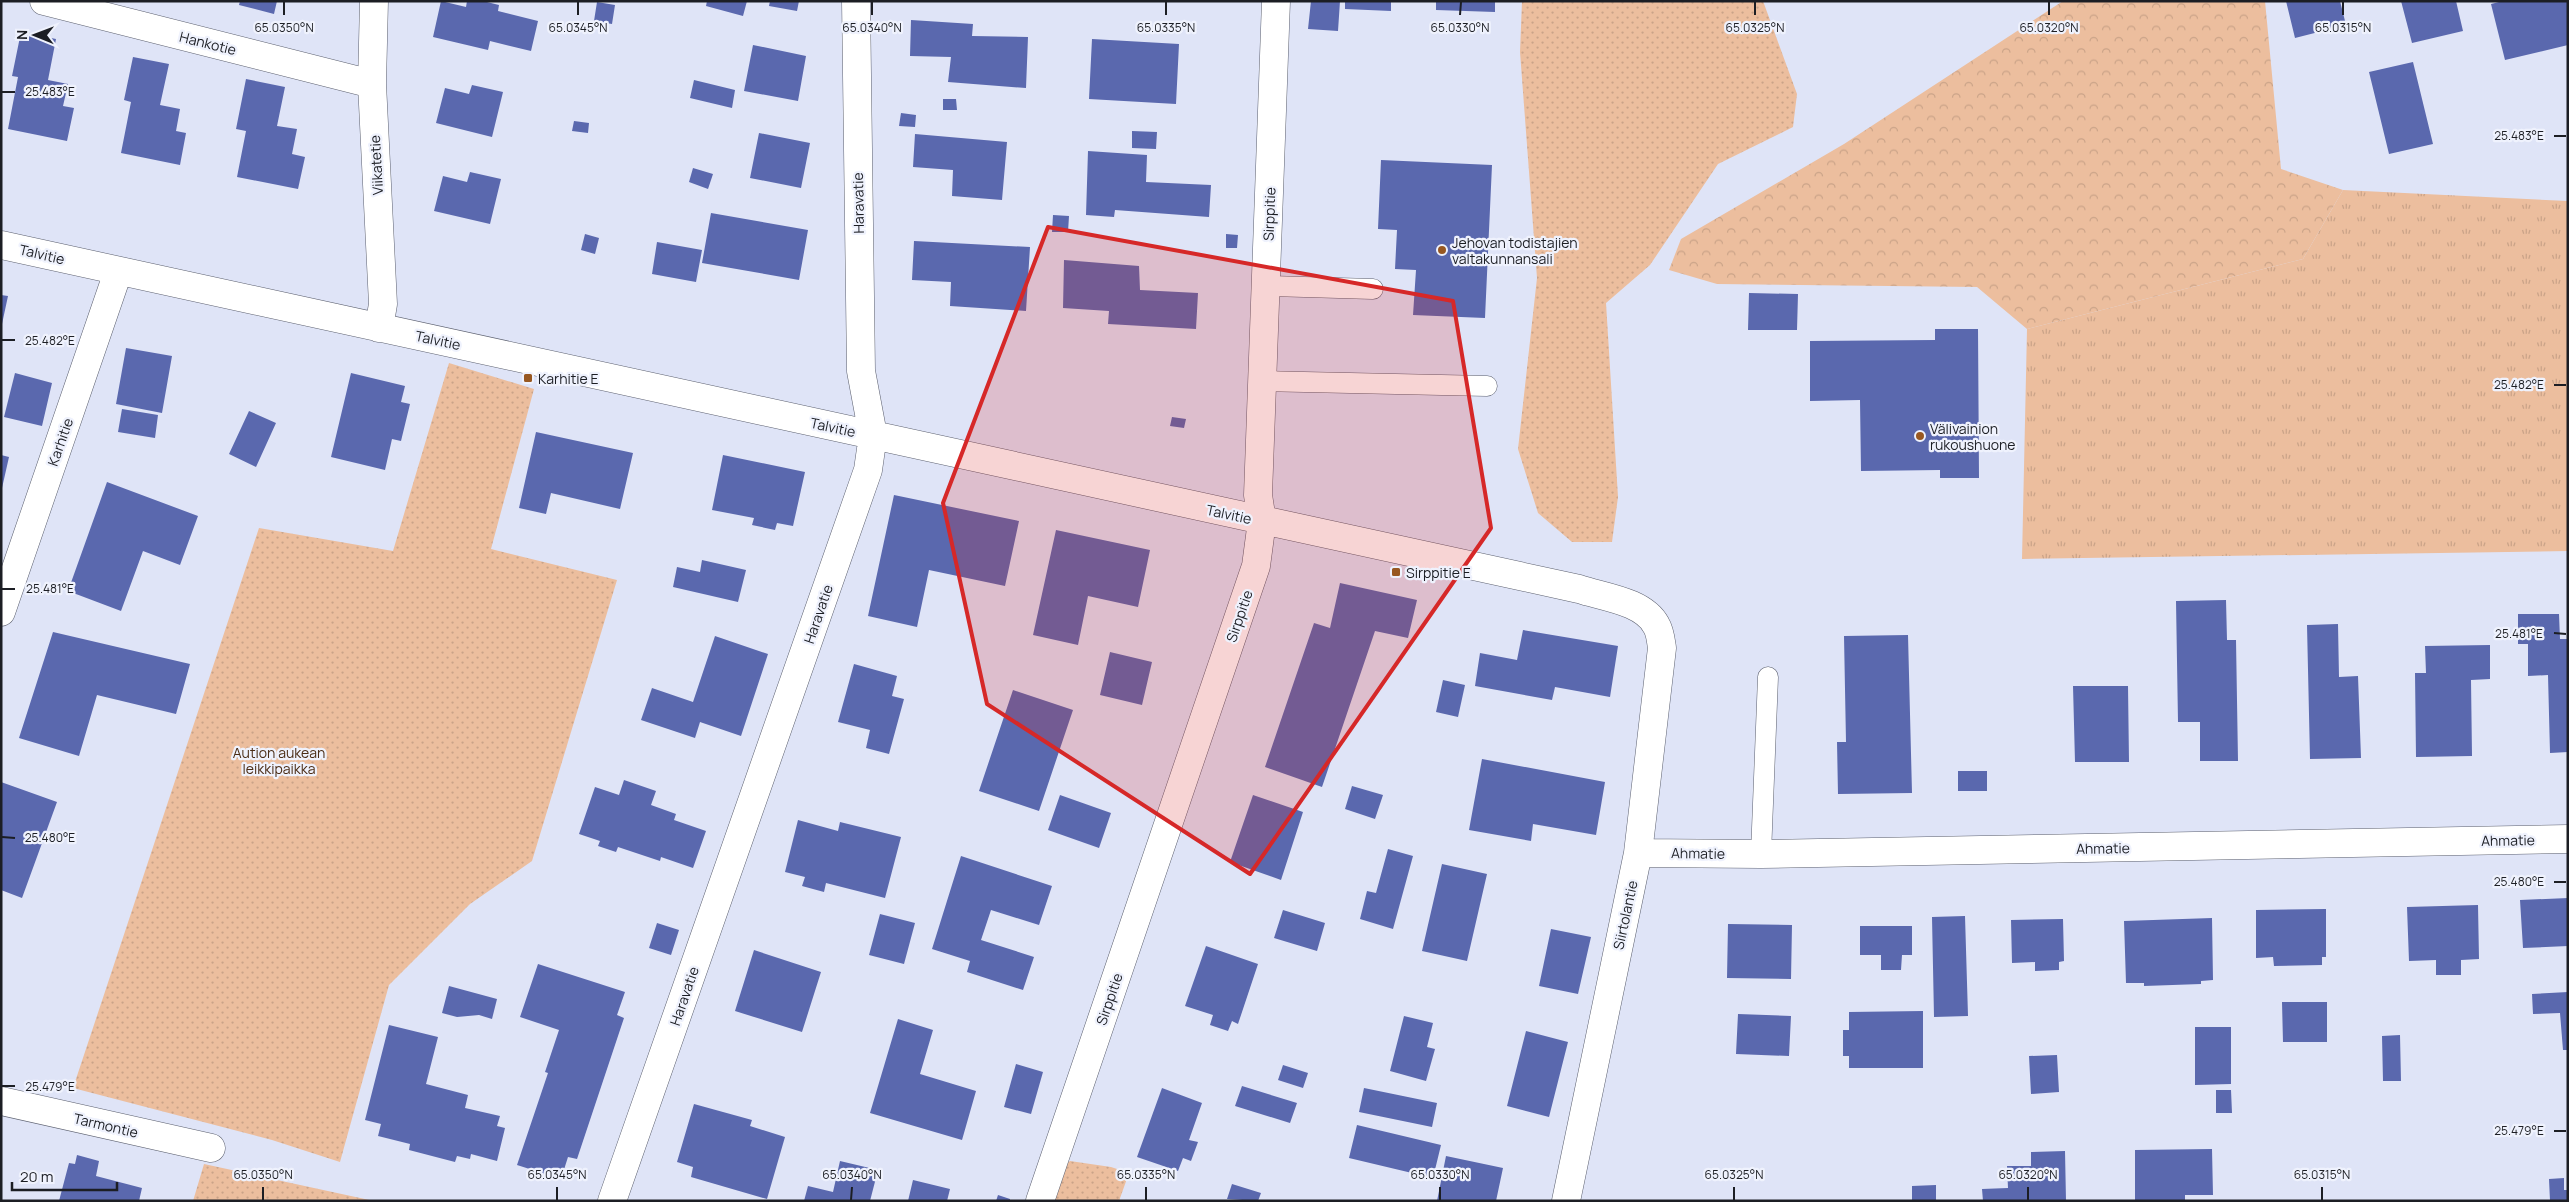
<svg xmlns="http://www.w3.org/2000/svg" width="2569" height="1202" font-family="Manrope,sans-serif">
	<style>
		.grass { fill: url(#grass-tufts) }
		.forest { fill: url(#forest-crowns) }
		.park { fill: url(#park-dots) }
		.building { fill: #5a68ae }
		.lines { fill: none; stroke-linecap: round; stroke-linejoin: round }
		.lane-casing { stroke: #5c606f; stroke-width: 21 }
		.street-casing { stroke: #5c606f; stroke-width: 29 }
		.lane { stroke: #fff; stroke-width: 20 }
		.street { stroke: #fff; stroke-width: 28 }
		.marked { fill: #d62828; fill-opacity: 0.2; stroke: #d62828; stroke-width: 4; stroke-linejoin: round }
		.ticks { fill: none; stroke: #1c1e24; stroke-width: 2 }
		.poi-dot { fill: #985821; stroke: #eff2fd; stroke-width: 2 }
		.labels { text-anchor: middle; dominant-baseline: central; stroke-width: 4.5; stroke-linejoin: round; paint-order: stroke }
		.street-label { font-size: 14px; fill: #1c1e24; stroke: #eff2fd }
		.poi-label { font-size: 14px; fill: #1c1e24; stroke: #eff2fd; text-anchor: start }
		.park-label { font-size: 14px; fill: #4a2c15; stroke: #eff2fd }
		.ticks-label { font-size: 12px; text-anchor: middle; fill: #1c1e24; stroke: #eff2fd; stroke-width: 4.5; stroke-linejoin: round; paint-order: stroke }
	</style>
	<defs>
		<pattern id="grass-tufts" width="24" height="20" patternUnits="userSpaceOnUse" patternTransform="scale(1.25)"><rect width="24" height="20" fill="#ecbe9e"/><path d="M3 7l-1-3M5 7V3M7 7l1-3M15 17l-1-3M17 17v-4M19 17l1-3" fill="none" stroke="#caa388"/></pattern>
		<pattern id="forest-crowns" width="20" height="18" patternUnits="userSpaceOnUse" patternTransform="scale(1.25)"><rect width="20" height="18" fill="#ecbe9e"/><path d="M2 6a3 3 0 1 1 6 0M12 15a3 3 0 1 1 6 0" fill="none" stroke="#caa388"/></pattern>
		<pattern id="park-dots" width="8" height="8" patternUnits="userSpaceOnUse" patternTransform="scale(1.25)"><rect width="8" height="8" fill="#ecbe9e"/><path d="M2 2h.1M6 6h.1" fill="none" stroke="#caa388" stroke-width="1.8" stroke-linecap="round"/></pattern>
	</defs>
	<rect width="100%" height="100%" fill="#dfe4f7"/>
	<path class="grass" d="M 2343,190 L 2568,201 L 2568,551 L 2022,559 L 2027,329 L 2303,259 Z"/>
	<path class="forest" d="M 2063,1 L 2265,1 L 2281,169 L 2343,190 L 2303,259 L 2027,329 L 1977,287 L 1717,284 L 1669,270 L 1681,239 L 1844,144 Z"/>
	<path class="park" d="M 1522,1 L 1763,1 L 1797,94 L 1793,127 L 1718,164 L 1650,265 L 1606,303 L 1618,497 L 1612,542 L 1572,542 L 1538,513 L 1518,449 L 1537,278 L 1520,52 Z
		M 449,363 L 534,389 L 491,549 L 617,580 L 532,861 L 470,904 L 389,985 L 340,1162 L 272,1140 L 73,1088 L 259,528 L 393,551 Z
		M 1070,1161 L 1111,1167 L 1129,1173 L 1119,1201 L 1054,1201 L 1066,1164 Z
		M 204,1164 L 374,1201 L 193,1201 Z"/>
	<path class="building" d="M 240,1 L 277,1 L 274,14 L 239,5 Z
		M 441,1 L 466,7 L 467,1 L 483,1 L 499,5 L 498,11 L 538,21 L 531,51 L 490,41 L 488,50 L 433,37 Z
		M 707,1 L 747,1 L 743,16 L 706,6 Z
		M 770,1 L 799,1 L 797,11 L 769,6 Z
		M 1311,1 L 1340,1 L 1338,31 L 1308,29 Z
		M 1345,1 L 1391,1 L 1391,11 L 1345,9 Z
		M 1436,1 L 1495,1 L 1495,12 L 1436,10 Z
		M 2286,1 L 2340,1 L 2346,25 L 2295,38 Z
		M 2401,1 L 2456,1 L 2463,31 L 2412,43 Z
		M 2503,1 L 2568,1 L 2568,45 L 2505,60 L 2491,4 Z
		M 597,2 L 615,5 L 612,24 L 594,21 Z
		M 911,20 L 973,24 L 972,36 L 1028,37 L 1026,88 L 948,82 L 951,57 L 910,56 Z
		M 21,32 L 56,39 L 48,80 L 68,84 L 63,106 L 74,108 L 67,141 L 8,129 L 18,77 L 12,76 Z
		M 1092,39 L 1179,44 L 1176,104 L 1089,99 Z
		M 753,45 L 806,56 L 798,101 L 744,91 Z
		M 133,57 L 169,64 L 160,105 L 180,109 L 176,131 L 186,133 L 180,165 L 121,153 L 131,102 L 124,100 Z
		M 2413,62 L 2433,144 L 2389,154 L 2369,72 Z
		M 246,79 L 285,87 L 277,126 L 297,129 L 292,154 L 305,157 L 298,189 L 237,177 L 246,131 L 236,129 Z
		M 694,80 L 735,90 L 732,108 L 690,98 Z
		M 472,85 L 503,92 L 492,137 L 436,123 L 445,88 L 469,94 Z
		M 943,99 L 956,99 L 957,110 L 943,110 Z
		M 901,113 L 916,115 L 915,127 L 899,126 Z
		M 574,121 L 589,123 L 588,133 L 572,131 Z
		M 1132,131 L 1157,132 L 1156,149 L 1132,148 Z
		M 759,133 L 810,143 L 801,188 L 750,178 Z
		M 915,134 L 1007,142 L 1002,200 L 952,196 L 953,170 L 913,167 Z
		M 1088,151 L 1147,155 L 1146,182 L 1211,185 L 1209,217 L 1115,210 L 1114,217 L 1086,215 Z
		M 1381,160 L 1492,165 L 1485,318 L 1413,315 L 1416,270 L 1395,269 L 1397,230 L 1378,229 Z
		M 693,168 L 713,174 L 708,189 L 689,182 Z
		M 470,172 L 501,179 L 490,224 L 434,211 L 443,176 L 467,182 Z
		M 711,213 L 808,230 L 799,280 L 702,263 Z
		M 1053,215 L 1069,216 L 1068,232 L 1052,232 Z
		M 585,234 L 599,238 L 595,254 L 581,250 Z
		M 1226,234 L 1238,235 L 1237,248 L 1226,248 Z
		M 914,241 L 1030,247 L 1026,311 L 950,306 L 951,282 L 912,280 Z
		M 657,242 L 702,250 L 696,282 L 652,274 Z
		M 1064,260 L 1139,266 L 1140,290 L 1198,293 L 1196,329 L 1108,324 L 1109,311 L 1063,308 Z
		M 1749,293 L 1798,294 L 1797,330 L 1748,330 Z
		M 1,295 L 8,296 L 2,324 L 1,323 Z
		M 1935,329 L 1978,329 L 1979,478 L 1940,478 L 1940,470 L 1861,471 L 1860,400 L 1810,401 L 1810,341 L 1935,340 Z
		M 126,348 L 172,356 L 162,413 L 116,404 Z
		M 15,373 L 52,383 L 42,426 L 4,417 Z
		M 351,373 L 405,386 L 401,402 L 410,404 L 401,441 L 392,439 L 385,470 L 331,457 Z
		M 122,409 L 158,415 L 155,438 L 118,432 Z
		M 249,411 L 276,423 L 256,467 L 229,454 Z
		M 1172,417 L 1186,419 L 1184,428 L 1170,426 Z
		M 536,432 L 633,453 L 620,509 L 551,493 L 546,514 L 519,508 Z
		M 1,455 L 9,457 L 2,488 L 1,488 Z
		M 723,455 L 805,472 L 793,526 L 777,523 L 775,530 L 752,525 L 754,518 L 712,510 Z
		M 107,482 L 198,516 L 180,565 L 143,551 L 121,611 L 68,591 Z
		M 894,495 L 1019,521 L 1005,586 L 929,570 L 917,627 L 868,616 Z
		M 1056,530 L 1150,550 L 1138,607 L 1088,596 L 1078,645 L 1033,635 Z
		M 702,560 L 746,570 L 738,602 L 673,587 L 677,567 L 700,572 Z
		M 1340,583 L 1417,600 L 1408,638 L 1375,631 L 1322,787 L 1265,767 L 1314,623 L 1330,628 Z
		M 2226,600 L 2227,640 L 2236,640 L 2238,761 L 2200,761 L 2200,722 L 2178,722 L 2176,601 Z
		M 2518,614 L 2559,614 L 2560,639 L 2568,639 L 2568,752 L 2550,753 L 2548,675 L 2528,676 L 2528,644 L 2518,644 Z
		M 2338,624 L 2339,677 L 2358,676 L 2361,758 L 2310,759 L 2307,625 Z
		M 1523,630 L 1618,646 L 1610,697 L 1555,687 L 1552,700 L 1475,686 L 1480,653 L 1517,660 Z
		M 53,632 L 190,664 L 176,714 L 97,695 L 79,756 L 19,738 Z
		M 1908,635 L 1912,793 L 1838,794 L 1837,742 L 1846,742 L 1844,636 Z
		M 715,636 L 768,654 L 741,736 L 700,722 L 695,738 L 641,720 L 652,688 L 693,702 Z
		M 2490,645 L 2490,679 L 2471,680 L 2472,756 L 2416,757 L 2415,673 L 2426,673 L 2425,646 Z
		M 1110,652 L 1152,662 L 1142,705 L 1100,695 Z
		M 854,664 L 897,676 L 892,696 L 904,699 L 889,754 L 866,748 L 870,730 L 838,722 Z
		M 1443,680 L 1465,685 L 1458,717 L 1436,712 Z
		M 2073,686 L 2128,686 L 2129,762 L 2075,762 Z
		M 1013,690 L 1073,710 L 1039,811 L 979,791 Z
		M 1482,759 L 1605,782 L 1596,835 L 1533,824 L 1531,841 L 1469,830 Z
		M 1958,771 L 1987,771 L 1987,791 L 1958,791 Z
		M 624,780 L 656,791 L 651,805 L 676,814 L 674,820 L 706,831 L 693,868 L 661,857 L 660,861 L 618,847 L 616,852 L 598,846 L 600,841 L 579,834 L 595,787 L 619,795 Z
		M 1,782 L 57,802 L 22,898 L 1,890 Z
		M 1352,786 L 1383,795 L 1375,819 L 1345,809 Z
		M 1060,795 L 1111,813 L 1099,848 L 1048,830 Z
		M 1253,795 L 1303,812 L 1281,880 L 1230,862 Z
		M 798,820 L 838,831 L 840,822 L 901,837 L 885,898 L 826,883 L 824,892 L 802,886 L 805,877 L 785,872 Z
		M 1388,849 L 1413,856 L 1393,929 L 1360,919 L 1367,891 L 1376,893 Z
		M 961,856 L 1052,886 L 1039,925 L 991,910 L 981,940 L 1034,957 L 1023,990 L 967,972 L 970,961 L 932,949 Z
		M 1442,864 L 1487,874 L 1467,961 L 1422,951 Z
		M 2568,898 L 2568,946 L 2523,948 L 2520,900 Z
		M 2478,905 L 2479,959 L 2461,960 L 2461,975 L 2436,975 L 2436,960 L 2409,961 L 2407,907 Z
		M 2326,909 L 2326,957 L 2322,957 L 2322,965 L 2274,966 L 2273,957 L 2256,958 L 2256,910 Z
		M 1283,910 L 1325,923 L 1317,951 L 1274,938 Z
		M 880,914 L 915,923 L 904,964 L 869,955 Z
		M 1965,916 L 1968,1016 L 1934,1017 L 1932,917 Z
		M 2212,918 L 2213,980 L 2201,981 L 2201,984 L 2144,986 L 2144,983 L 2126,983 L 2124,921 Z
		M 2063,919 L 2064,961 L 2059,962 L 2059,970 L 2035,971 L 2035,962 L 2012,963 L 2011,920 Z
		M 657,923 L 679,930 L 671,955 L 649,948 Z
		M 1728,924 L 1792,925 L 1791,979 L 1727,978 Z
		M 1860,926 L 1912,926 L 1912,955 L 1902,955 L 1901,970 L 1881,970 L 1881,955 L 1860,955 Z
		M 1551,929 L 1591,937 L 1578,994 L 1539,986 Z
		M 1206,946 L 1258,964 L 1238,1024 L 1232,1021 L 1228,1031 L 1210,1025 L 1213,1015 L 1185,1006 Z
		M 754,950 L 821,972 L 802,1032 L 735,1011 Z
		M 538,964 L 625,992 L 617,1015 L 624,1018 L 577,1159 L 568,1157 L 561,1179 L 517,1165 L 548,1073 L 545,1072 L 559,1030 L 520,1017 Z
		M 449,986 L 497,999 L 492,1019 L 479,1015 L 457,1017 L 442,1013 Z
		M 2568,992 L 2568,1050 L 2563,1050 L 2560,1013 L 2533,1014 L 2532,994 Z
		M 2282,1002 L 2327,1002 L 2327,1042 L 2283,1042 Z
		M 1923,1011 L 1923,1068 L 1849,1068 L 1849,1056 L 1843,1056 L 1843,1030 L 1849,1030 L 1849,1012 Z
		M 1738,1014 L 1791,1016 L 1789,1056 L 1736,1054 Z
		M 1404,1016 L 1433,1023 L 1427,1047 L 1435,1049 L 1426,1081 L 1390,1071 Z
		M 898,1019 L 933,1030 L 920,1074 L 976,1091 L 962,1140 L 870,1113 Z
		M 389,1025 L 438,1037 L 426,1084 L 468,1095 L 465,1108 L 500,1116 L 497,1126 L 505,1128 L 497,1161 L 471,1154 L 470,1159 L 457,1156 L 455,1162 L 409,1150 L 410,1144 L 378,1136 L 381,1124 L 365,1120 Z
		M 2195,1027 L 2231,1027 L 2231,1084 L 2195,1085 Z
		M 1526,1031 L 1568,1042 L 1549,1117 L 1507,1106 Z
		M 2400,1035 L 2401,1081 L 2383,1081 L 2382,1036 Z
		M 2057,1055 L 2059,1092 L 2031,1094 L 2029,1056 Z
		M 1016,1064 L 1043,1072 L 1031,1114 L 1004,1107 Z
		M 1283,1065 L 1308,1073 L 1303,1088 L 1278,1080 Z
		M 1242,1086 L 1297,1103 L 1290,1123 L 1235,1106 Z
		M 1162,1088 L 1202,1103 L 1189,1140 L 1198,1142 L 1191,1161 L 1183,1158 L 1178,1171 L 1137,1157 Z
		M 1364,1088 L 1437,1103 L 1432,1127 L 1359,1112 Z
		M 2216,1090 L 2231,1090 L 2232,1113 L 2216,1113 Z
		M 694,1104 L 752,1120 L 750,1126 L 785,1137 L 767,1199 L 691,1177 L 693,1167 L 677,1162 Z
		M 1357,1125 L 1441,1145 L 1433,1178 L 1349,1158 Z
		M 2212,1149 L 2213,1195 L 2185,1195 L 2185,1201 L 2135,1200 L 2135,1150 Z
		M 2065,1151 L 2066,1201 L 1983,1201 L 1982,1189 L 2008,1188 L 2007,1166 L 2031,1166 L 2031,1152 Z
		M 77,1155 L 99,1161 L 96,1176 L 142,1188 L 139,1201 L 59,1201 L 69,1163 L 75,1164 Z
		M 1446,1156 L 1503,1168 L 1496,1201 L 1437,1201 Z
		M 840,1161 L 878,1170 L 870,1201 L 804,1201 L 808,1186 L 833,1192 Z
		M 2564,1178 L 2564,1190 L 2568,1190 L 2568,1201 L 2550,1201 L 2549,1179 Z
		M 913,1180 L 950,1189 L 947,1201 L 908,1201 Z
		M 1232,1184 L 1261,1193 L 1258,1201 L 1227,1199 Z
		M 1936,1185 L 1936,1201 L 1912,1201 L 1912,1186 Z
		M 998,1195 L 1010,1199 L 1010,1201 L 996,1201 Z"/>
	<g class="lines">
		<g class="lane-casing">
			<path id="lane" d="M 1267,286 L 1373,289
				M 1264,381 L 1487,386
				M 1761,854 L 1768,677"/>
		</g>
		<g class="street-casing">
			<path id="street" d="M 44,1 L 372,84
				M 374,1 L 372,84 L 383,304 L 379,328
				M 1,245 L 1579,589 C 1603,597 1643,601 1656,625 C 1660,631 1661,641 1662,648 L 1638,853 L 1566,1201
				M 1,612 L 118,272
				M 1638,853 L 1761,854 L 2568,839
				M 1,1101 L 211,1148
				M 612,1201 L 868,470 L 873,435 L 861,371 L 856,1
				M 1040,1201 L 1256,566 L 1262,521 L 1258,495 L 1276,1"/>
		</g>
		<use href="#lane" class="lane"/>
		<use href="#street" class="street"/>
	</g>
	<path class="marked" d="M 1048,227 L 1453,301 L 1491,528 L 1250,874 L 987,704 L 943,503 Z"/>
	<path class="ticks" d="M 284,15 L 284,2M 578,15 L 578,2M 872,15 L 872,2M 1166,15 L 1166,2M 1460,15 L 1461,2M 1755,15 L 1755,2M 2049,15 L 2049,2M 2343,15 L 2343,2M 2,92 L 15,92M 2554,136 L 2566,136M 2,340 L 15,340M 2554,385 L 2566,385M 2,589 L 15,589M 2554,633 L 2566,634M 2,837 L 15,838M 2554,882 L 2566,882M 2,1086 L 15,1086M 2554,1131 L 2566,1131M 263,1200 L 263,1187M 557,1200 L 557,1187M 851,1200 L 852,1187M 1146,1200 L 1146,1187M 1440,1200 L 1440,1187M 1734,1200 L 1734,1187M 2028,1200 L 2028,1187M 2322,1200 L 2322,1187"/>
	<g class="poi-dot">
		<circle cx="1442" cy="250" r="5"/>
		<rect x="523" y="373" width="10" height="10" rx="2.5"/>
		<circle cx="1920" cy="436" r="5"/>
		<rect x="1391" y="567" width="10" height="10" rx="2.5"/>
	</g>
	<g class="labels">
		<g class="street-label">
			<text transform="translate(208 43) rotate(14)">Hankotie</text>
			<text transform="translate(376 165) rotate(-93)">Viikatetie</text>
			<text transform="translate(858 203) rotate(-91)">Haravatie</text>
			<text transform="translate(1269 214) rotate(-88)">Sirppitie</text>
			<text transform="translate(42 254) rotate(13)">Talvitie</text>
			<text transform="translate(438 340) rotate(12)">Talvitie</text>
			<text transform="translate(833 427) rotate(12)">Talvitie</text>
			<text transform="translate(60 442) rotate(-71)">Karhitie</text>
			<text transform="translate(1229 514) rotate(12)">Talvitie</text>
			<text transform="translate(818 614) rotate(-71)">Haravatie</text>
			<text transform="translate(1239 616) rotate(-71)">Sirppitie</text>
			<text transform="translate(2508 840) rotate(-1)">Ahmatie</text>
			<text transform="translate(2103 848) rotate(-1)">Ahmatie</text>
			<text transform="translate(1698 853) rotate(1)">Ahmatie</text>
			<text transform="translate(1625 915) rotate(-78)">Siirtolantie</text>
			<text transform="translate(684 996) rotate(-71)">Haravatie</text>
			<text transform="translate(1109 999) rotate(-71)">Sirppitie</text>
			<text transform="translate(106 1125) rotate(13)">Tarmontie</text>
		</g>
		<g class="poi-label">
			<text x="1452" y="242">Jehovan todistajien<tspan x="1452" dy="16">valtakunnansali</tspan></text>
			<text x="538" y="378">Karhitie E</text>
			<text x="1930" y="428">Välivainion<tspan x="1930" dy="16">rukoushuone</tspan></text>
			<text x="1406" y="572">Sirppitie E</text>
		</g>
		<g class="park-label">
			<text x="279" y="752">Aution aukean<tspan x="279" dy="16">leikkipaikka</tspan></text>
		</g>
	</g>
	<g class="ticks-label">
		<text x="284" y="32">65.0350°N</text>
		<text x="578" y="32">65.0345°N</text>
		<text x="872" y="32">65.0340°N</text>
		<text x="1166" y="32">65.0335°N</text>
		<text x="1460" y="32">65.0330°N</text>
		<text x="1755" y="32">65.0325°N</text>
		<text x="2049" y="32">65.0320°N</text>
		<text x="2343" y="32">65.0315°N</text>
		<text x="50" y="96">25.483°E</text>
		<text x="2519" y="140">25.483°E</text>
		<text x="50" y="345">25.482°E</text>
		<text x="2519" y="389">25.482°E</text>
		<text x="50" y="593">25.481°E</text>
		<text x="2519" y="638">25.481°E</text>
		<text x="50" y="842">25.480°E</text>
		<text x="2519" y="886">25.480°E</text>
		<text x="50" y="1091">25.479°E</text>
		<text x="2519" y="1135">25.479°E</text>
		<text x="263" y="1179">65.0350°N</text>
		<text x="557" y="1179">65.0345°N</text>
		<text x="852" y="1179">65.0340°N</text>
		<text x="1146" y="1179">65.0335°N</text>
		<text x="1440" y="1179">65.0330°N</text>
		<text x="1734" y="1179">65.0325°N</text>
		<text x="2028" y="1179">65.0320°N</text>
		<text x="2322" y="1179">65.0315°N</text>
	</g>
	<rect width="2569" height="1202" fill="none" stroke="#1c1e24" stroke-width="5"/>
	<g transform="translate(35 35) rotate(271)" stroke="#eff2fd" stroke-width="4" paint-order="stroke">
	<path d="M0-4L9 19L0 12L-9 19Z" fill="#1c1e24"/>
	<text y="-8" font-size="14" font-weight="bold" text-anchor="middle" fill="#1c1e24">N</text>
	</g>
	<path d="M12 1182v8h105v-8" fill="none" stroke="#1c1e24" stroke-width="2.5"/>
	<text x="20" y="1182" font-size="15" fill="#1c1e24" stroke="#eff2fd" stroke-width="4" paint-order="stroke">20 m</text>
</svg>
